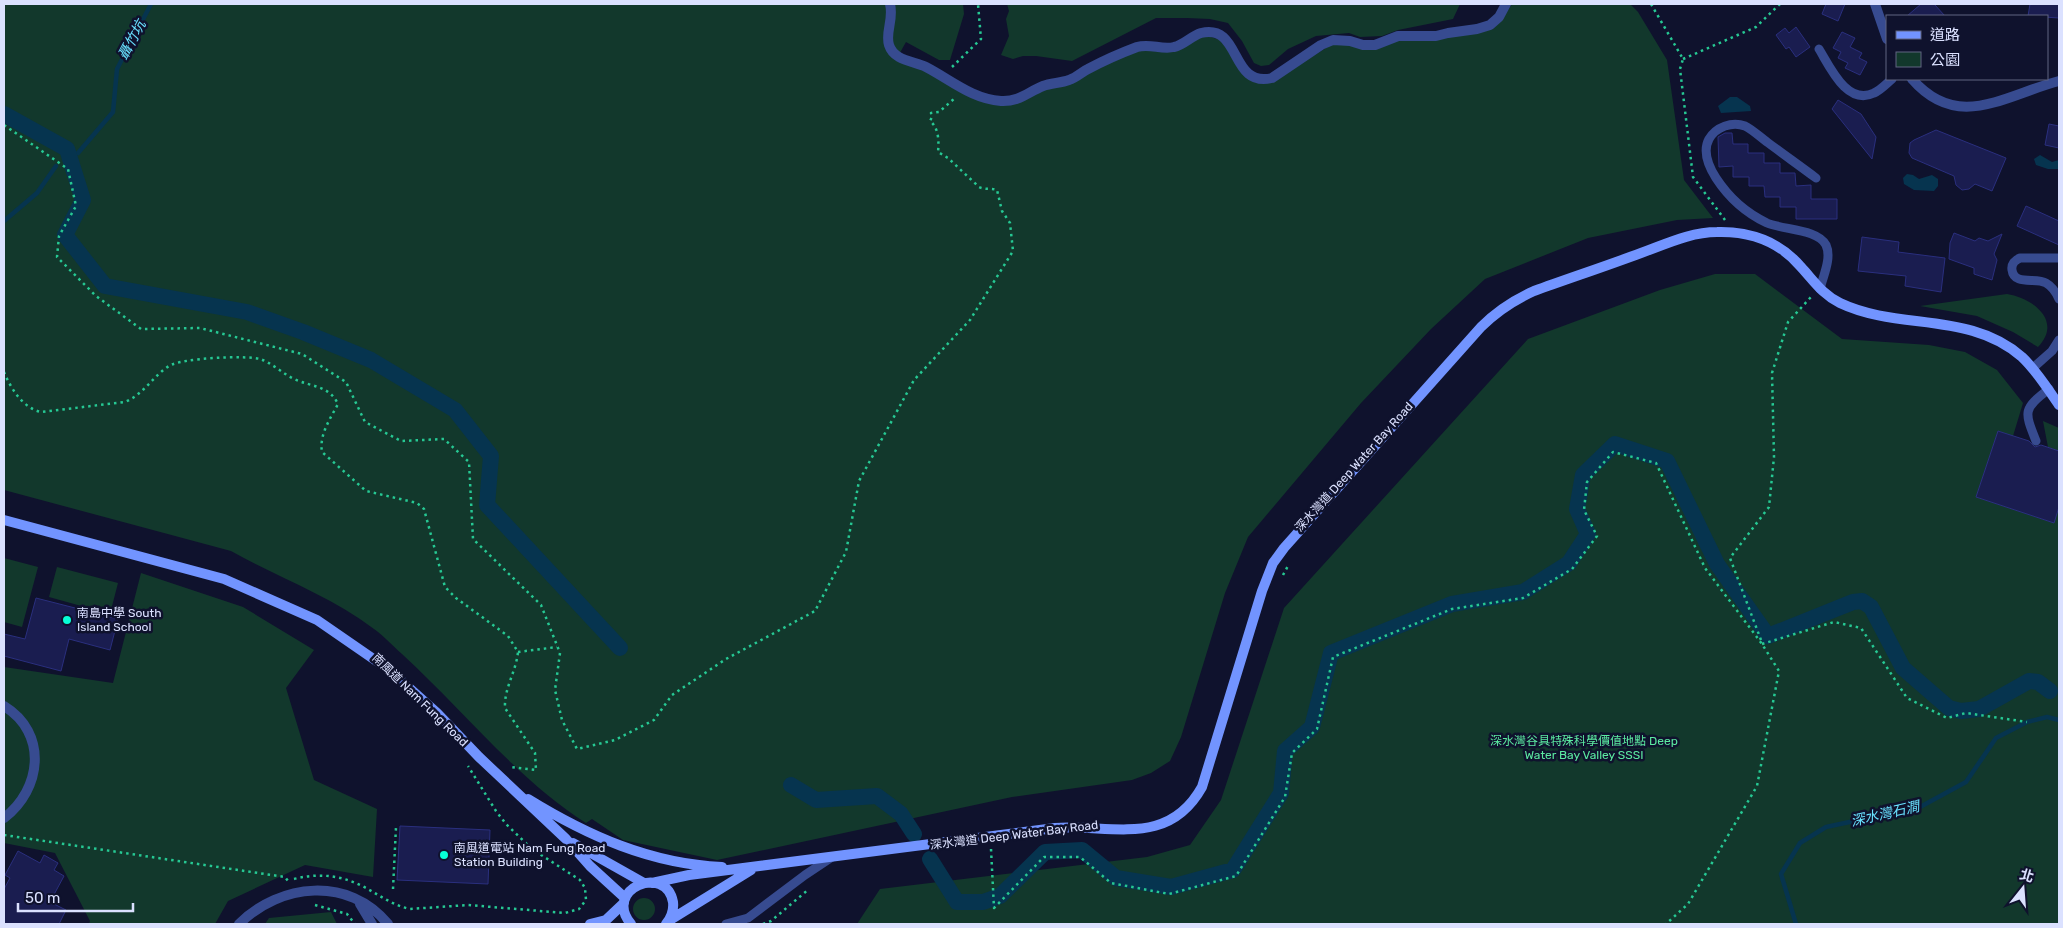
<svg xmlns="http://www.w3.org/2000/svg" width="2063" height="928" font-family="Rubik,'Noto Sans TC',sans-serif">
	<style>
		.green { fill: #12382c }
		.water { fill: #06344f }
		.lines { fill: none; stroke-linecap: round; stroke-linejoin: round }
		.stream { stroke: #06344f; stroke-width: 4.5 }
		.canal { stroke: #06344f; stroke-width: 16 }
		.building { fill: #1a1d50; stroke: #2a2f7e }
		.path { stroke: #26c893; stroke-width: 2.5; stroke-dasharray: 2.5 4; stroke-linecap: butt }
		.lane { stroke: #374b90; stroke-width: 9 }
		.street { stroke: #374b90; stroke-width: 10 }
		.secondary { stroke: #7294ff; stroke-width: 10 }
		.poi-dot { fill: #07ffd6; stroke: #0f122d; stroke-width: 2 }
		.labels { text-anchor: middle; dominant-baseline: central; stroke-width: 5; stroke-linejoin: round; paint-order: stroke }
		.street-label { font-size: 12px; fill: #dbe1ff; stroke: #0f122d }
		.poi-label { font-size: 12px; fill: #dbe1ff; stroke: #0f122d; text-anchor: start }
		.park-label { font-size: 12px; fill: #5ceaa1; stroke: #0f122d }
		.water-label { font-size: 14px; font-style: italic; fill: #69e2ff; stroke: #0f122d }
	</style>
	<rect width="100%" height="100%" fill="#0f122d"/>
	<path class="green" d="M 4,4 L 963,4 L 964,14 L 950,60 L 939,60 L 906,42 L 897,58 L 1003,104 L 1138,50 L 1201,37 L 1211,37 L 1220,40 L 1254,82 L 1263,83 L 1274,80 L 1334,43 L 1352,44 L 1493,29 L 1503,18 L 1512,4 L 1630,4 L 1638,12 L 1667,60 L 1684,180 L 1713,218 L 1677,220 L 1588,238 L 1485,279 L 1431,329 L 1361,403 L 1248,537 L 1225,593 L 1181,737 L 1170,761 L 1151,773 L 1132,780 L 1012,797 L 717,860 L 623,840 L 592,819 L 586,823 C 518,780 462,709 402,654 C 393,646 384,636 374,629 C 329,595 279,578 231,551 L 4,490 Z
		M 1007,4 L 1460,4 L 1453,19 L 1398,30 L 1382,36 L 1360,37 L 1349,33 L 1316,36 L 1288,49 L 1269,65 L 1261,66 L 1254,63 L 1242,41 L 1228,23 L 1210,19 L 1187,18 L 1156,18 L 1072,61 L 1036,56 L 1023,56 L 1013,59 L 1001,55 L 1009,36 L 1006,19 L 1009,11 Z
		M 1715,274 L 1755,274 L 1842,339 L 1929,345 L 1965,352 L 1997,370 L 2023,403 L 2013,436 L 2054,522 L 2059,507 L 2059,924 L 857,924 L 880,889 L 1147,857 L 1190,845 L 1221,800 L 1284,608 L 1528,339 L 1660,290 Z
		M 2007,294 C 2033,298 2063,321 2038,347 L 2013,332 L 1977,316 L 1920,306 Z
		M 2043,421 L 2059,428 L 2059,451 L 2048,447 Z
		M 4,558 L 38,567 L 22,627 L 4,622 Z
		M 57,567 L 118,583 L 110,614 L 49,597 Z
		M 141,573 L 243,607 L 314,650 L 286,688 L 314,780 L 377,809 L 373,877 L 305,865 L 228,901 L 215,924 L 89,924 L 90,921 L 55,853 L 4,843 L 4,667 L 113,683 Z
		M633 909a11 11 0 1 1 22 0a11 11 0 1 1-22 0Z
		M 331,912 L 337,924 L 265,924 L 269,918 Z"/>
	<path class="water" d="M 1730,97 L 1737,97 L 1750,106 L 1751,111 L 1721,113 L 1718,106 Z
		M 2040,155 L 2052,162 L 2059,160 L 2059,169 L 2048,169 L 2036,165 L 2034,159 Z
		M 1907,174 L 1913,175 L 1919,179 L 1932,175 L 1938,179 L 1938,186 L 1934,191 L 1914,190 L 1904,184 L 1903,178 Z"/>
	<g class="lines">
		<path class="stream" d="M 78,153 L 113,112 L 117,69 L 151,4
			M 4,221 L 37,193 L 56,166
			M 1796,924 L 1781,874 L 1800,843 L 1826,827 L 1920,807 L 1966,782 L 1996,738 L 2027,722 L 2047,717 L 2059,720"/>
		<path class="canal" d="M 4,114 L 67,149 L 83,200 L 65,235 L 105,286 L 247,312 L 303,332 L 371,360 L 455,410 L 491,456 L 487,505 L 620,648
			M 791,785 L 816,800 L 877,796 L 901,814 L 914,834
			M 930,859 L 957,902 L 983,902 L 1000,896 L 1045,852 L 1082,850 L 1116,878 L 1171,887 L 1233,870 L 1281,793 L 1285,751 L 1312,727 L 1331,653 L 1452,604 L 1523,592 L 1569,563 L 1588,534 L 1577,509 L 1583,475 L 1615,444 L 1667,461 L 1717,564 L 1768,636 L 1853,602 L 1862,601 L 1871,607 L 1903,668 L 1949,708 L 1961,711 L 1979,709 L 2029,681 L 2038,682 L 2050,691"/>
	</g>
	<path class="building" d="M 1826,4 L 1845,4 L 1838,21 L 1822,14 Z
		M 1921,4 L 1934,4 L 1945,16 L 1907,16 Z
		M 2030,4 L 2059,4 L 2059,18 L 2028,16 Z
		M 1796,27 L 1810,47 L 1796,57 L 1789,47 L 1786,49 L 1776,35 L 1785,28 L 1789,33 Z
		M 1842,32 L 1855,38 L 1850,47 L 1862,53 L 1859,58 L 1867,62 L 1860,75 L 1845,68 L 1848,63 L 1838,58 L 1841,52 L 1833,48 Z
		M 1838,100 L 1861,114 L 1876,137 L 1872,159 L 1832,109 Z
		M 2049,124 L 2059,126 L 2059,148 L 2045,145 Z
		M 1936,130 L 2006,158 L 1992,191 L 1975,184 L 1969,189 L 1962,190 L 1956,185 L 1954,176 L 1912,158 L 1909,153 L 1910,143 L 1914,140 Z
		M 1725,133 L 1732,133 L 1733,144 L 1748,144 L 1748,153 L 1764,153 L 1764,163 L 1780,163 L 1780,173 L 1795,173 L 1796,186 L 1811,185 L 1811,199 L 1837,199 L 1837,219 L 1796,219 L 1796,207 L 1780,207 L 1780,197 L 1765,197 L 1764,186 L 1749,186 L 1749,177 L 1733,177 L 1733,166 L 1719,167 L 1718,137 Z
		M 2026,206 L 2059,221 L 2059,245 L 2017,226 Z
		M 1954,233 L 1975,241 L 1979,238 L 1988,241 L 2002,234 L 1994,254 L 1997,260 L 1992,280 L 1974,274 L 1974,268 L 1949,259 L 1950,243 Z
		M 1862,237 L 1899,242 L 1898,252 L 1945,258 L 1941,292 L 1905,286 L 1906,276 L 1858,271 Z
		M 1998,431 L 2029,441 L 2035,447 L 2041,445 L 2059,451 L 2059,507 L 2054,523 L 1976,497 Z
		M 36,598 L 118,619 L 110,650 L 69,639 L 61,671 L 4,656 L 4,634 L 25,639 Z
		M 400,826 L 490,830 L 488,884 L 397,880 Z
		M 18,851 L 40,863 L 44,855 L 58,863 L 54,870 L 64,876 L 50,902 L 66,910 L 59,924 L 4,924 L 4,889 L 10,878 L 5,875 Z"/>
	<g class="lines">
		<path class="path" d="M 1651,4 L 1683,59 L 1680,69 L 1693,177 L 1725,220
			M 1683,59 L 1756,27 L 1780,4
			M 952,67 L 981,39 L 978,4
			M 4,125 L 68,169 L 76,206 L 59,236 L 57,257 L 96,296 L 141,329 L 200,328 L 302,354 L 346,382 L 365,422 L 401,441 L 444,439 L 469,462 L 473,539 L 541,605 L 560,653 L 555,690 L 562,720 L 577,749 L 615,740 L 654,720 L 672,695 L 726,659 L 815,611 L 846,552 L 859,481 L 914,380 L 970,320 L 1013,251 L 1010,223 L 1002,211 L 997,190 C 991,188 985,190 979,187 L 948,158 L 938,152 C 939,142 939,128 930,121 L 932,117 L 931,113 L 939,112 L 955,98
			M 4,372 C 11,389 23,408 41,412 L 125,402 C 144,394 153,376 169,366 C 181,358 246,355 260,359 C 272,363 282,373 294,379 C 311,387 329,385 338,404 C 330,419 319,435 322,452 L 366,491 L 417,503 L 424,509 L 445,587 L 456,598 L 508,636 L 518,652 C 516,672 504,688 505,708 L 535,753 L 536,770 L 510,767
			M 1283,575 L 1289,564
			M 1761,640 L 1730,558 L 1769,507 L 1774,457 L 1772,373 L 1788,322 L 1811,297
			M 1762,644 L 1834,622 L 1861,628 L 1907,698 L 1947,718 L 1966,713 L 2027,722
			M 518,652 L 557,647
			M 4,835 L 285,877 L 288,881
			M 991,849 L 994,908 L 1044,857 L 1080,857 L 1111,883 L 1169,894 L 1236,876 L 1285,797 L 1292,753 L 1317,729 L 1333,657 L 1452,609 L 1523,598 L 1572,569 L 1597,536 L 1584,510 L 1587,482 L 1613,452 L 1656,463 L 1705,568 L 1762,644 L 1779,671 L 1757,786 L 1688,904 L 1666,924
			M 294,879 C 317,873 339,875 360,885 C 377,893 391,905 410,909 L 468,905 L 565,913 L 579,909 L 586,900 L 585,888 L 580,880 L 532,849 L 506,824 L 496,811 L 468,766
			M 393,889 L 396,827
			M 315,905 L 347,914 L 355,924
			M 763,924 L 771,921 L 809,889"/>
		<path class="lane" d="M 1819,49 C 1830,67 1847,106 1874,93 C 1881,90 1886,84 1892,79
			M 1816,178 C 1800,166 1783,154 1767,142 C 1760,137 1753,130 1745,126 C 1732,121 1716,127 1709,139 C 1702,152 1709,167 1716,178 C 1729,198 1746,213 1767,223 C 1783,230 1818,229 1826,245 C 1832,258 1823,276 1820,289
			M 2059,258 L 2020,258 C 2015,260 2011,264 2012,270 C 2014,286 2036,277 2046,283 C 2053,287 2056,292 2059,299
			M 2033,368 L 2052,351 L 2059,340
			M 2036,441 C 2024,411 2023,409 2049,389
			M 726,924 L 748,918 L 805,875 L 832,857"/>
		<path class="street" d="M 890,4 C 894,20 885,32 889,45 C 894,61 914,61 926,67 C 951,80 972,99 1001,101 C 1019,102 1028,92 1043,86 C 1051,83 1061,83 1069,80 C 1076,78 1082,72 1088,69 C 1103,61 1121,53 1137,47 C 1150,43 1161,50 1174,47 C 1184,45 1191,36 1201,33 C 1242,23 1229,88 1272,78 L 1321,45 L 1333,40 L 1350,41 L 1363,45 L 1375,45 L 1398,36 L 1436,36 L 1448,33 L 1477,29 L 1490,25 L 1499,17 L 1506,4
			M 1875,4 L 1887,39
			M 1912,79 C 1958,132 2005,95 2059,81
			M 4,706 C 48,733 42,789 4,818
			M 360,904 L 372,924
			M 239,924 C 280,883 349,876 388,924"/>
		<path class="secondary" d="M 4,520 L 224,579 L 317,620 L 388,669 L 437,713 L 479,757 L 566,839 L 590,866 L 625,898
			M 528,799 C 588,836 651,864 722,867
			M 573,843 L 644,883
			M 652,883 L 689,875 L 1055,828 C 1111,824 1168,848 1202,787 L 1262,591 L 1273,563 L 1284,548 L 1481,327 C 1497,311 1514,300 1534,291 C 1570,278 1606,266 1641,253 C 1666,244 1691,232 1717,232 C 1750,231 1780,242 1801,267 C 1814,281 1822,294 1840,303 C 1899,331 1970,311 2022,357 C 2037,371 2047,388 2059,405
			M 670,920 L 751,870
			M 590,924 L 606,920 L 624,903
			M 631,924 C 602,889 666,863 673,902 C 674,911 671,918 666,924"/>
	</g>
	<g class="poi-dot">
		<circle cx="67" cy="620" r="5"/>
		<circle cx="444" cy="855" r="5"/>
	</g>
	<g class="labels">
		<g class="street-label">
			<text transform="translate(1354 467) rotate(-48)">深水灣道 Deep Water Bay Road</text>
			<text transform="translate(420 700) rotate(44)">南風道 Nam Fung Road</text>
			<text transform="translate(1014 835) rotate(-7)">深水灣道 Deep Water Bay Road</text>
		</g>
		<g class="poi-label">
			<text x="77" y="613">南島中學 South<tspan x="77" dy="14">Island School</tspan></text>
			<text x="454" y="848">南風道電站 Nam Fung Road<tspan x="454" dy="14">Station Building</tspan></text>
		</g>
		<g class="park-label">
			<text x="1584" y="741">深水灣谷具特殊科學價值地點 Deep<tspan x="1584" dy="14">Water Bay Valley SSSI</tspan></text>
		</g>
		<g class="water-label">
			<text transform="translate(132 40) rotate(-62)">聶竹坑</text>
			<text transform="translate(1885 814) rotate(-13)">深水灣石澗</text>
		</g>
	</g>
	<rect width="2063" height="928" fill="none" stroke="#dbe1ff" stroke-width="10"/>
	<rect x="1886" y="15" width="162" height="65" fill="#0f122d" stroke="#616581"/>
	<rect x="1896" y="31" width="25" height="8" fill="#7294ff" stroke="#616581"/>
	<text x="1930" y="40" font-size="15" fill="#dbe1ff">道路</text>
	<rect x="1896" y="52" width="25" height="15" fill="#12382c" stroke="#616581"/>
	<text x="1930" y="65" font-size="15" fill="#dbe1ff">公園</text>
	<g transform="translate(2023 888) rotate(17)" stroke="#0f122d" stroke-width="4" paint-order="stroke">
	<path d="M0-4L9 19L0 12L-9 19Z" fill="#dbe1ff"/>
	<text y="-8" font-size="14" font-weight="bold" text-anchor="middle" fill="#dbe1ff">北</text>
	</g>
	<path d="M18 903v8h115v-8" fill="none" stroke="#dbe1ff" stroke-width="2.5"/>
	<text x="25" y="903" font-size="15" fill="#dbe1ff" stroke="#0f122d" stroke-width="4" paint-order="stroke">50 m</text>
</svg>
